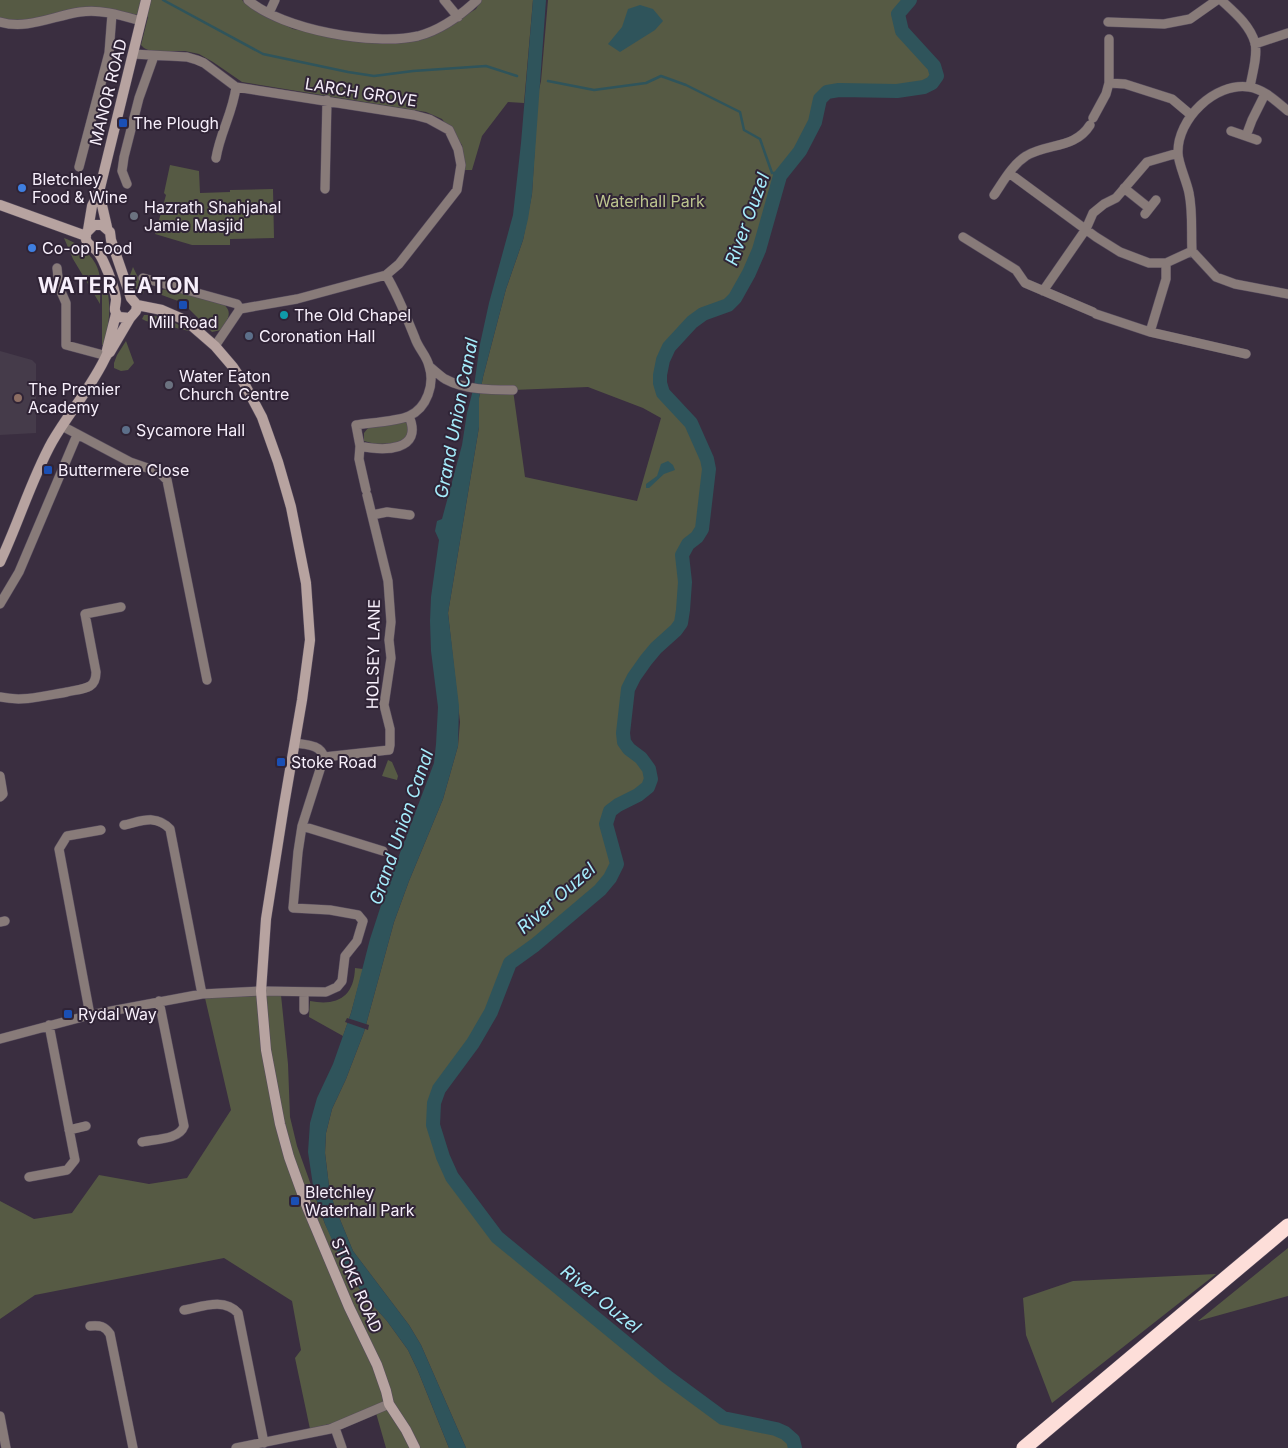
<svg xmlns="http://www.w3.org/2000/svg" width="1288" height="1448" font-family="Inter,sans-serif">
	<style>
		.education { fill: #453b4a }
		.green { fill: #565a44; fill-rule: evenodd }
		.water { fill: #2f545b }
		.pier { fill: #3a2e40 }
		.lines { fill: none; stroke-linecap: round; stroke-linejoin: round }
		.stream { stroke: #2f545b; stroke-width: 2.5 }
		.river { stroke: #2f545b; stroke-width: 14 }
		.street-casing { stroke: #584d5e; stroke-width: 10 }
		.secondary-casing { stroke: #584d5e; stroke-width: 11 }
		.highway-casing { stroke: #584d5e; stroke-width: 16 }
		.street { stroke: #887b79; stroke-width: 9 }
		.secondary { stroke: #b7a3a0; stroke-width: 10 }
		.highway { stroke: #fdded9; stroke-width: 15 }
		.transit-dot { fill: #1a4fb4; stroke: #302436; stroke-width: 2 }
		.shop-dot { fill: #3f7fe0; stroke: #302436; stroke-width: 2 }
		.worship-dot { fill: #6b7280; stroke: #302436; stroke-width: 2 }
		.culture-dot { fill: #0f9aa8; stroke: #302436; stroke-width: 2 }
		.service-dot { fill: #5c6f8a; stroke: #302436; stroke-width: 2 }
		.education-dot { fill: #8d6e63; stroke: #302436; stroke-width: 2 }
		.labels { text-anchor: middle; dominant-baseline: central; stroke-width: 4; stroke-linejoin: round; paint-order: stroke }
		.street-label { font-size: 16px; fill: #f7effb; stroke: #302436 }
		.poi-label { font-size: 16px; fill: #f7effb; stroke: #302436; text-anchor: start }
		.park-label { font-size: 16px; fill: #bcc48e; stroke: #302436 }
		.water-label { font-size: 18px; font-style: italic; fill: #a5edfc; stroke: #302436 }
		.district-label { font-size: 21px; font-weight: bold; letter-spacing: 1px; fill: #f7effb; stroke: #302436 }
	</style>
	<rect width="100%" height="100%" fill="#3a2e40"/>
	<path class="education" d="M 0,351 L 32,360 L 36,364 L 36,433 L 0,435 Z"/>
	<path class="green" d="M 0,0 L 242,0 L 251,8 L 293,29 L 370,42 L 444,28 L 476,9 L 481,0 L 533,0 L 524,103 L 508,102 L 482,136 L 472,170 L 465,170 L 462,145 L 442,119 L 426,112 L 242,82 L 213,62 L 199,54 L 185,51 L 150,51 L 144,48 L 141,45 L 148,17 L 118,11 L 13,21 L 0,18 Z
		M 548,0 L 910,0 L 898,14 L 902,31 L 934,66 L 937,76 L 932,83 L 924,87 L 897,91 L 840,90 L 827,92 L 820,99 L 815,122 L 800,151 L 780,176 L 759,250 L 749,273 L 735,298 L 728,305 L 703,314 L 692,322 L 670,347 L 664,360 L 660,375 L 660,383 L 663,393 L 691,423 L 707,459 L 709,469 L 702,529 C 697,538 686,543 683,553 C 681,560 684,570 684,577 C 685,590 685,607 681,620 C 678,632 665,638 657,647 C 630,673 626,694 623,730 C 623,732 623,741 624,742 C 629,757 656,760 650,781 C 643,803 610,798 607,822 C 605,837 621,854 614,869 C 604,892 555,928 534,945 C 527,950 515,956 510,963 C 506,968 505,976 504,981 C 500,992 495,1004 489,1015 C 484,1026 477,1037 470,1047 C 454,1069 434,1087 433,1116 C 433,1151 456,1182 476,1209 C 483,1219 490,1230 498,1239 C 521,1260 546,1278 570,1298 C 618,1337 665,1376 715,1413 C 737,1429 787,1418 795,1448 L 466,1448 L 421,1345 L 409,1325 L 353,1251 L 334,1205 L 329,1186 L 325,1153 L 326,1133 L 332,1109 L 346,1079 L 364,1032 L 394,922 L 409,881 L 443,799 L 458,746 L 460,722 L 448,613 L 479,427 L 479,398 L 483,377 L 506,289 L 523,240 L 532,194 L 538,94 L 541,81 ZM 588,387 L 643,408 L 661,418 L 637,501 L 525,477 L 513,390 Z
		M 170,165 L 199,171 L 200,193 L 230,192 L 230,190 L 273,189 L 274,238 L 230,239 L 230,245 L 192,245 L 155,234 L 166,195 L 164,193 Z
		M 64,238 C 78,243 96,257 99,273 C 101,283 100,294 100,304 L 73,259 Z
		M 133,267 L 144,290 L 143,294 L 135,288 L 130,275 Z
		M 102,278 L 104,278 C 112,303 110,319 104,345 L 102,345 Z
		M 166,289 L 223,304 C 234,312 227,321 221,330 L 212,332 L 187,307 L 178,301 L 159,294 L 162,290 Z
		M 144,315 C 159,314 177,323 189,331 L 146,321 L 142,319 Z
		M 126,341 L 134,363 L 128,370 L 121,371 L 114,368 L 114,363 L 117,355 Z
		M 407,421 L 409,434 L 403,443 L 375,444 L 364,441 L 364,433 L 368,428 Z
		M 388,760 L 392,762 L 398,776 L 397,780 L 382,776 Z
		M 355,968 L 363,969 L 351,1013 L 343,1036 L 309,1017 L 310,1001 C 336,1006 354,998 355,968 Z
		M 281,995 L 288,1064 L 290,1117 L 297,1146 L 325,1224 L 349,1272 L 362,1293 L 387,1321 L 408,1350 L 418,1371 L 449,1448 L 386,1448 L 374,1406 L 341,1421 L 310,1429 L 295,1358 L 301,1350 L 292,1301 L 224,1258 L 35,1295 L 0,1319 L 0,1201 L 34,1219 L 72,1213 L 99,1175 L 149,1184 L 187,1178 L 231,1110 L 205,998 Z
		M 1288,1248 L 1288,1296 L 1198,1321 Z
		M 1216,1274 L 1052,1403 L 1026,1335 L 1023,1298 L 1073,1281 Z"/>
	<path class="water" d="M 533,0 L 546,0 L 532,194 L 528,219 L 523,240 L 506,289 L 483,377 L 479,398 L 479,427 L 448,613 L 459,706 L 458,746 L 443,799 L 409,881 L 394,922 L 364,1032 L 346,1079 L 332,1109 L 326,1133 L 325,1153 L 329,1186 L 334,1205 L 353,1251 L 409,1325 L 421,1345 L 466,1448 L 449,1448 L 418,1371 L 408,1350 L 387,1321 L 362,1293 L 336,1249 L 325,1224 L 314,1192 L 308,1152 L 310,1123 L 317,1098 L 333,1064 L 351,1013 L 370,939 L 386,890 L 434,763 L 436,744 L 438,707 L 431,651 L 430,621 L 431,597 L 439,540 L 435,531 L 437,521 L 442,519 L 462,445 L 467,413 L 474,386 L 480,344 L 489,303 L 513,215 L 521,143 Z
		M 640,5 L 653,9 L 663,21 L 655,30 L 620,52 L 608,44 L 622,27 L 628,9 Z
		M 668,461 L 673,465 L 675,470 L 664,474 L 649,488 L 646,488 L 646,484 L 657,476 L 661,464 Z"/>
	<path class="pier" d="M 347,1018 L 369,1025 L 368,1030 L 345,1022 Z"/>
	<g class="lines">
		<path class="stream" d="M 163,0 L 263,54 L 348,72 L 374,76 L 413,71 L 486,66 L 517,76
			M 548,81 L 594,90 L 646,83 L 661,76 L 686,85 L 740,112 L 744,130 L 760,139 L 772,173 L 784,173"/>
		<path class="river" d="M 795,1448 L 793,1440 L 785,1433 L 776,1429 L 723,1418 L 666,1376 L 497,1237 L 452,1177 L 443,1157 L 433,1125 L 434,1103 L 439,1089 L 473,1043 L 491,1012 L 510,963 L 535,945 L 600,890 L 610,878 L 617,864 L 606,824 L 610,811 L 618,805 L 638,795 L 648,787 L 651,779 L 649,769 L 641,758 L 629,749 L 624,742 L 623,733 L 628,689 L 634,677 L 646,660 L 656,648 L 676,630 L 681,623 L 683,610 L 685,582 L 682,555 L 688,544 L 697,537 L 702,529 L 709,469 L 707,459 L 691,423 L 663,393 L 660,383 L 660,375 L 663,360 L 669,347 L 692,322 L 703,314 L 728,305 L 735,298 L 749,273 L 759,250 L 780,176 L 800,151 L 815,122 L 820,99 L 827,92 L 839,90 L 897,91 L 924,87 L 932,83 L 937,76 L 934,66 L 902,31 L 898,14 L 910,0"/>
		<g class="street-casing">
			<path id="street" d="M 248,0 C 283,30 374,46 418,36 C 441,30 460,16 477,0
				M 444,0 L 458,17
				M 1221,0 C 1234,12 1250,25 1255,43 C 1258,56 1252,74 1250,87
				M 269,13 L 275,0
				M 0,22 C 27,30 53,16 80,12 C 101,9 120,15 141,21
				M 1108,22 L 1164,24 L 1190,19 L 1217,0
				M 1255,44 L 1288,33
				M 133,54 L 187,57 L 197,60 L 204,63 L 236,87 L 414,115 L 429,119 L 449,130 L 458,149 L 461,165 L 457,190 L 399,264 L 386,275 L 297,299 L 240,309 L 215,346
				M 1109,83 L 1125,84 L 1172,99 L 1191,115
				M 1288,111 C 1277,102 1264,89 1249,87 C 1215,82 1177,119 1178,153 C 1178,163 1187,182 1189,193 C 1193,212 1191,233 1192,251 L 1216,277 L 1235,284 L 1288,294
				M 1093,118 L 1106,94 L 1109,83 L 1109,39
				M 1231,131 L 1257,140
				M 1246,136 L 1252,120 L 1265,94
				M 216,158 C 220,133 233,112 236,87
				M 79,167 L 109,53 L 112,14
				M 1009,173 L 1096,237 L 1120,252 L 1149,263 L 1166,263 L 1192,251
				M 127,184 L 122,171 L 124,157 L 139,98 L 154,56
				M 1124,188 L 1149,208
				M 325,189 L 327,100
				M 994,195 C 1003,182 1012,165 1026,156 C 1048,143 1075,149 1090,125
				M 1145,214 L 1156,200
				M 963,237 L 1016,270 L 1025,283 L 1093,312
				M 1166,263 L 1166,279 L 1150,332 L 1246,354
				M 57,268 L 59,287 L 66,303 L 66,345 L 107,356
				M 386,275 C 398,295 406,316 415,338 C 418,348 427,356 429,366 C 435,384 427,408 409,416 C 399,421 369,423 356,425 L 360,446 C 383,451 424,452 409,416
				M 143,278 L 237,304 L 240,309
				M 1043,291 L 1086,229 L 1093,213 L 1104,204 L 1116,198 L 1147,162 L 1178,153
				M 1096,314 L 1150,332
				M 430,367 C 435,371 440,376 445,379 C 465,390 491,390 513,390
				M 62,426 L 130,462 L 159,472 L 167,480 L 207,680
				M 360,446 L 359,459 L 366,490
				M 372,515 L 387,512 L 410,515
				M 0,604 L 19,572 L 77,435
				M 0,697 C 23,702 44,696 67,692 C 74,690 83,690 90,686 C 95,683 96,678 96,672 L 85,614 L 121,607
				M 324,757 L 389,750 L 390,745 L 390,729 L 384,705 L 391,658 L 389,640 L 391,622 L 388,581 L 367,495
				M 0,776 L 3,794 L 0,797
				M 124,825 C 142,821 156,814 170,829 L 202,994
				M 302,826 L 383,851
				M 0,922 L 5,921
				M 304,1010 L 304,992
				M 90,1015 L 59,849 L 67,836 L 101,830
				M 0,1039 L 90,1015 L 202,994 L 261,991 L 326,992 L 337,987 L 342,981 L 345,956 L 357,941 L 363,921 L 358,915 L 330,910 L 293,908 L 298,852 L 302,826 L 324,757 C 320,744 306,745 295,743
				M 69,1130 L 86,1126
				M 142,1142 C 155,1139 179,1140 184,1126 L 159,1001
				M 29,1177 L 67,1170 L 75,1160 L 49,1025
				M 184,1310 C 201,1307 224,1297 238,1313 L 264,1443
				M 90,1326 C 100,1325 105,1326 110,1334 L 133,1448
				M 0,1416 L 6,1448
				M 335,1428 L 342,1448
				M 236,1448 L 330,1429 L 389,1404"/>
		</g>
		<g class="secondary-casing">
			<path id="secondary" d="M 99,192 L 107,227
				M 0,205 L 86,236
				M 88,230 L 92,206 L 99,192 L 146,0
				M 137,305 L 162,310 L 185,320 L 215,346 L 233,367 L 245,385 L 262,417 L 278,462 L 291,507 L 306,583 L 310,640 L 302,700 L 284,805 L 266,919 L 261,991 L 266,1050 L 280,1124 L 289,1157 L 307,1207 L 349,1307 L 377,1365 L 386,1391 L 389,1404 L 406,1430 L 415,1448
				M 107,350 L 116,314
				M 0,562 C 19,522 31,480 52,442 C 69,412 93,386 107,354 L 110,352 L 130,318 L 136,311 L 137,305 L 131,298 L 111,240 L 110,232 L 102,225 L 94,225 L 86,233 C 84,244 91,245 97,251 C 102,256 105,266 108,272 C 111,280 115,291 116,299 C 116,307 112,310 119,317 L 130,318"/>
		</g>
		<g class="highway-casing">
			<path id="highway" d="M 1024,1448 L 1288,1226"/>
		</g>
		<use href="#street" class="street"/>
		<use href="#secondary" class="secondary"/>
		<use href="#highway" class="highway"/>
	</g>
	<g class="transit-dot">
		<rect x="118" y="118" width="10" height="10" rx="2.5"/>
		<rect x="178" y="300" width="10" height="10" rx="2.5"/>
		<rect x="43" y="465" width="10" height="10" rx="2.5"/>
		<rect x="276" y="757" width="10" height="10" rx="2.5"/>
		<rect x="63" y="1009" width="10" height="10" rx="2.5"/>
		<rect x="290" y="1196" width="10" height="10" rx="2.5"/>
	</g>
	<g class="shop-dot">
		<circle cx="22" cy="188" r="5"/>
		<circle cx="32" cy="248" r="5"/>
	</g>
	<g class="worship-dot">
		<circle cx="134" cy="216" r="5"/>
		<circle cx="169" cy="385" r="5"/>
	</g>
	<circle class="culture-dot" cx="284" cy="315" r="5"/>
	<g class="service-dot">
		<circle cx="249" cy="336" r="5"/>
		<circle cx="126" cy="430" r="5"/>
	</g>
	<circle class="education-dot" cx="18" cy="398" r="5"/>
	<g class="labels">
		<g class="street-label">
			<text transform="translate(108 92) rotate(-76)">MANOR ROAD</text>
			<text transform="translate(361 92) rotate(9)">LARCH GROVE</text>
			<text transform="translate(373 654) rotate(-89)">HOLSEY LANE</text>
			<text transform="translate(357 1285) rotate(66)">STOKE ROAD</text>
		</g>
		<g class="poi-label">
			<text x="133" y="123">The Plough</text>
			<text x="32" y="179">Bletchley<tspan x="32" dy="18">Food &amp; Wine</tspan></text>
			<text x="144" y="207">Hazrath Shahjahal<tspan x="144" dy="18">Jamie Masjid</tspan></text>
			<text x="42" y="248">Co-op Food</text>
			<text x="294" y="315">The Old Chapel</text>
			<text x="183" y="322" text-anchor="middle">Mill Road</text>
			<text x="259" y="336">Coronation Hall</text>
			<text x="179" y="376">Water Eaton<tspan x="179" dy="18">Church Centre</tspan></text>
			<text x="28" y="389">The Premier<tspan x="28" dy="18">Academy</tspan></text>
			<text x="136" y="430">Sycamore Hall</text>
			<text x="58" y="470">Buttermere Close</text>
			<text x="291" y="762">Stoke Road</text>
			<text x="78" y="1014">Rydal Way</text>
			<text x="305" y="1192">Bletchley<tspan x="305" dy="18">Waterhall Park</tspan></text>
		</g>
		<g class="park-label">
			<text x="650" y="201">Waterhall Park</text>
		</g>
		<g class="water-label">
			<text transform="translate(747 219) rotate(-70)">River Ouzel</text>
			<text transform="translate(456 418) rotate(-79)">Grand Union Canal</text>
			<text transform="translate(401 827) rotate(-71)">Grand Union Canal</text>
			<text transform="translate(556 898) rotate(-41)">River Ouzel</text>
			<text transform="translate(601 1299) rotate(39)">River Ouzel</text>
		</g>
		<g class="district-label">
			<text x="119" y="285">WATER EATON</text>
		</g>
	</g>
</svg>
